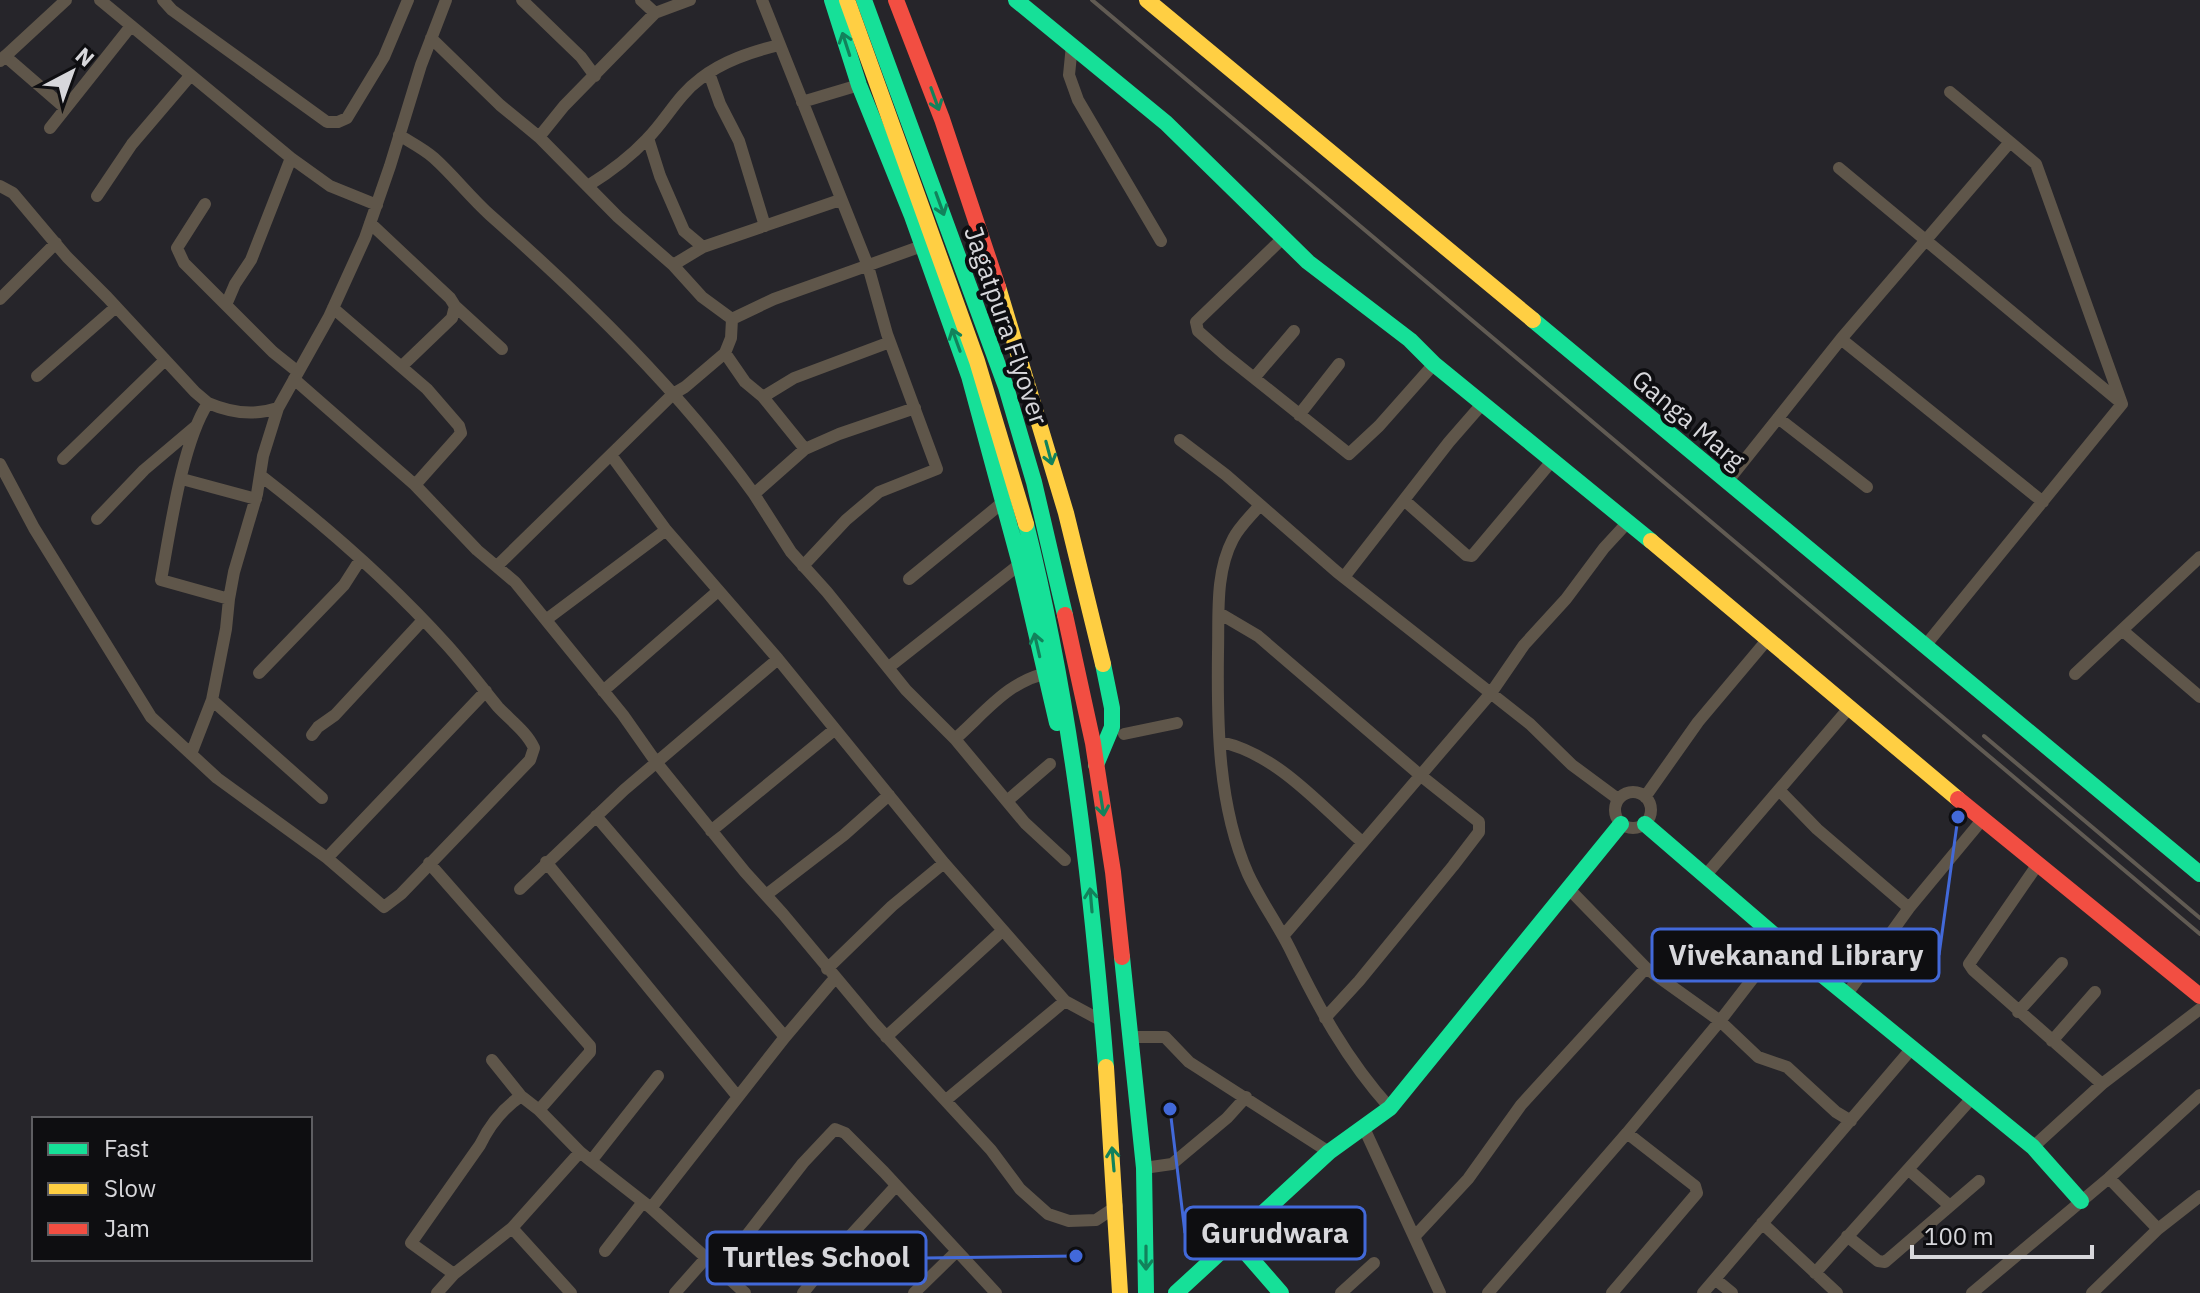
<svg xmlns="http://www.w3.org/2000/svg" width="2200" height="1293" font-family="'IBM Plex Sans',sans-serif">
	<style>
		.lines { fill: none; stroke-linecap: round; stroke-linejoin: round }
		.street { stroke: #5f564a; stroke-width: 12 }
		.fast { stroke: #16e098; stroke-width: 16 }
		.slow { stroke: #ffcf43; stroke-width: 16 }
		.jam { stroke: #f24e42; stroke-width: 16 }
		.rail { stroke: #615b53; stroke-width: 4 }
		.oneway { stroke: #12825b }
		.labels { text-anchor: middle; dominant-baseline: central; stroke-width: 8; stroke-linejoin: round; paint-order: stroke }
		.street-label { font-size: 26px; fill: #d7d7db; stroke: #0e0e11 }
		.leader { fill: none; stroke: #4269d9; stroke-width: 3 }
		.callout-dot { fill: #4269d9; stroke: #0e0e11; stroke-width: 3 }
		.callout { fill: #0e0e11; stroke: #4269d9; stroke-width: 3 }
		.callout-label { font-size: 28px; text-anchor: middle; font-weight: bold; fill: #d7d7db }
	</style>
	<rect width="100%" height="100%" fill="#26252a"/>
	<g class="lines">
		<path class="street" d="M 100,0 L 291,158 L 330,186 L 377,205
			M 163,0 L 172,10 L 327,122 L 338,122 L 347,118 L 384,57 L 408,0
			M 522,0 L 581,57 L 595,76
			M 641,0 L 655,13 L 690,0
			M 762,0 L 868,266 L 887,334 L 937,469 L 879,492 L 846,520 L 803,566
			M 431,38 L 500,105 L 539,137 L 618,217 L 673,265 L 702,297 L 732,319 L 731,338 L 725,353 L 745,382 L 763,397 L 805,449 L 754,494 L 791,552 L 827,592 L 906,690 L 955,739 L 1025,823 L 1065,860
			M 1072,45 L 1069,75 L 1078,100 L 1161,241
			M 5,56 L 65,108
			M 0,61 L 66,0
			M 709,73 L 720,104 L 739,141 L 765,226
			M 802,102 L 859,85
			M 50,128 L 131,26
			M 399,135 C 410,142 424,149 434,158 C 454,176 470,197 490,215 C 586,300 679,390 754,494
			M 539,137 L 564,106 L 655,13
			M 648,138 L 660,176 L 684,231 L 703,247
			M 291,158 L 251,260 L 235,284 L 226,305 L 273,352 L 298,372
			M 1839,168 L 2120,402
			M 589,185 C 610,172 630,157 647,139 C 666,120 678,95 700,79 C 723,61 751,52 779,45
			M 0,186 L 13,193 L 67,257 L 107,297 L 195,392 L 208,403 C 182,443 170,531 161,580 L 229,599 L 226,629 L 212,700 L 322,798
			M 97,196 L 132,144 L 190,76
			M 205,204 L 177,248 L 184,263 L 226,305
			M 370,223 L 450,298 L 455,306 L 452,318 L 402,366
			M 1284,237 L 1196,322 L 1198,331 L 1224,354 L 1349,454 L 1379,426 L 1434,364
			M 673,265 L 703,247 L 840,200
			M 0,299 L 56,243
			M 455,306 L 502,349
			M 333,308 L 427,389 L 459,426 L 461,433 L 456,439 L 415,485
			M 732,319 L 774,299 L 922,246
			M 1841,339 L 2043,502
			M 37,376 L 116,307
			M 1254,378 L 1294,331
			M 294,379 L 415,485 L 477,550 L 515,582 L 623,715 L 656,762 L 745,872 L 783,914 L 874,1023 L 991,1150 L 1020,1189 L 1048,1214 L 1069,1221 L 1096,1220 L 1117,1206
			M 763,397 L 794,378 L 890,342
			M 208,403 C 231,413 254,416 278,408
			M 1299,415 L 1339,364
			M 1778,418 L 1867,487
			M 1180,440 L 1226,475 L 1337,572 L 1530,724 L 1572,765 L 1618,799
			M 805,449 L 839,434 L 915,408
			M 611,455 L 666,530 L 778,659 L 944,863 L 1065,1001 L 946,1100
			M 63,459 L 165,360
			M 0,464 L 34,528 L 151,717 L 217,778 L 327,858 L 384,907 L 401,894 L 530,760 L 534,748 C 527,732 510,720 498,707 C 481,686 465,665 447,645 C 391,583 326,526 260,475
			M 182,479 L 256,499
			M 1727,482 L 1841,339 L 2010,142 L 1950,92
			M 1404,500 L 1466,555 L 1472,556 L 1552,461
			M 1259,506 C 1251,516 1239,527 1233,539 C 1215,573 1219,615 1218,652 C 1217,726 1218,806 1248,874 C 1260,900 1277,923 1290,949 C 1318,1007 1346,1059 1390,1108
			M 97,519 L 144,470 L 196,426
			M 497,566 L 673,394 L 685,387 L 725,353
			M 1344,577 L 1449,442 L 1483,403
			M 909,579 L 1002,503
			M 229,599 L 234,572 L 257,494 L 263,456 L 278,408 L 329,317 L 365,238 L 390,166 L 421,65 L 446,0
			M 1219,613 L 1258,636 L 1420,775 L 1479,822 L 1479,832 L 1453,866 L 1359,981 L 1325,1018
			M 547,619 L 666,530
			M 2122,630 L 2200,697
			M 1925,646 L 2122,404 L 2036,164 L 2010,142
			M 889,667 L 1020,564
			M 259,673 L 344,585 L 360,560
			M 2075,674 L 2200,557
			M 603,691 L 718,591
			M 1124,734 L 1177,723
			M 312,735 L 318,727 L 335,715 L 423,620
			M 955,739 C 987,711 1008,680 1052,672
			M 1221,742 C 1277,754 1320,805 1362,842
			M 191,754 L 212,700
			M 1779,790 L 1817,829 L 1909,908
			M1615 810a18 18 0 1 1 36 0a18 18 0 1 1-36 0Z
			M 1645,797 L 1698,722 L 1767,640
			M 1007,801 L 1050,764
			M 596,816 L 785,1037
			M 711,831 L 834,730
			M 327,858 L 486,691
			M 546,862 L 738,1097
			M 429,863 L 590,1046 L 590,1052 L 539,1110 L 580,1152
			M 2038,864 L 1969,964 L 1973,970 L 2102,1084
			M 1705,876 L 1850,707
			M 520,889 L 624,790 L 778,659
			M 1569,889 L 1646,968 L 1720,1021 L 1758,1057 L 1787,1067 L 1836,1112 L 1851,1121
			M 766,895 L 844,835 L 889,795
			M 1283,936 L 1491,693 L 1524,645 L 1566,599 L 1604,548 L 1628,522
			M 827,969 L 892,906 L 944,863
			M 1847,994 L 1909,908 L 1982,820
			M 1065,1001 L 1102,1021
			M 2018,1012 L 2062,963
			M 886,1037 L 1002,931
			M 1131,1037 L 1165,1037 L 1189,1062 L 1329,1152
			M 2052,1041 L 2095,992
			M 492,1060 L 521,1096 L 539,1110
			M 1364,1128 L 1440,1293
			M 2033,1147 L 2102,1084 L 2200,1009
			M 591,1161 L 651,1208
			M 1144,1168 L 1172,1164 L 1227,1118 L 1246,1097
			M 2109,1178 L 2158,1229
			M 1950,1206 L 1979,1181
			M 1762,1223 L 1837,1293
			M 1415,1236 L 1468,1179 L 1521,1105 L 1646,968
			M 1847,1236 L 1878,1261 L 1885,1262 L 1950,1206 L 1909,1170
			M 605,1251 L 643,1202
			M 719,1271 L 803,1163 L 835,1129 L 845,1133 L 884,1172 L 996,1293
			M 1815,1273 L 1972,1098
			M 454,1274 L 411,1243 L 480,1145 C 490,1124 502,1109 521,1096
			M 1715,1279 L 1732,1293
			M 437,1293 L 454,1274 L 512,1228
			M 571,1293 L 512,1228 L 580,1152 L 591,1161 L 658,1076
			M 675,1293 L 706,1258
			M 745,1293 L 651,1208 L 785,1037 L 835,978
			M 803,1293 L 840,1247 L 895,1187
			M 914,1293 L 956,1252
			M 1341,1293 L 1374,1263
			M 1488,1293 L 1627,1133 L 1720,1021 L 1781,942
			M 1612,1293 L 1697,1193 L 1695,1186 L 1627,1133
			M 1703,1293 L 1913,1047
			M 1972,1293 L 2109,1178 L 2200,1095
			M 2092,1293 L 2158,1229 L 2200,1196"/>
		<path class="fast" d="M 832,0 L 859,85 L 912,216 L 969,376 L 1020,564 L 1057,723
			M 864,0 L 1006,387 L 1034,482 L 1065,615
			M 1016,0 L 1166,123 L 1308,262 L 1410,340 L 1434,364 L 1651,541
			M 1533,320 L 2200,874
			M 1026,524 C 1071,703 1091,884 1106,1067
			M 1096,765 L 1112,727 L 1112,708 L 1103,664
			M 1645,824 L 1788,947 L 2033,1147 L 2081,1201
			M 1122,957 L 1144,1168 L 1146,1293
			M 1234,1239 L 1281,1293
			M 1176,1293 L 1329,1152 L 1390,1108 L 1621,824"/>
		<path class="slow" d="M 847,0 L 977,361 L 1026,524
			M 1147,0 L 1533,320
			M 998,287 L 1066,513 L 1103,664
			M 1651,541 L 1958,799
			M 1106,1067 L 1120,1293"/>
		<path class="jam" d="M 896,0 L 942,119 L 998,287
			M 1065,615 L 1093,743 L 1113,872 L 1122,957
			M 1958,799 L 2200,996"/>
		<path class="rail" d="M 1092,0 L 2200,934
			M 1984,736 L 2200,918"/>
	</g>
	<defs><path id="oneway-shaft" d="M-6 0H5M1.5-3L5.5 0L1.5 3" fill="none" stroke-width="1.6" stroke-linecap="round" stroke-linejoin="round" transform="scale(2)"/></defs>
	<g class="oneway">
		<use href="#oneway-shaft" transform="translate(846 44) rotate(-108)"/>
		<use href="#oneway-shaft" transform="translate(935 99) rotate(70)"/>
		<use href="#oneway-shaft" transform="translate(940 204) rotate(70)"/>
		<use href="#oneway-shaft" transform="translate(956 340) rotate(-110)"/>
		<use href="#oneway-shaft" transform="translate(1049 453) rotate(75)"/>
		<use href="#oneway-shaft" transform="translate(1037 645) rotate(-103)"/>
		<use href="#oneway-shaft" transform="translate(1102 804) rotate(81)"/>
		<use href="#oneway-shaft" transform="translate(1091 900) rotate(-95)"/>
		<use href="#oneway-shaft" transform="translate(1113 1159) rotate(-95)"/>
		<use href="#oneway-shaft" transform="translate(1146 1258) rotate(90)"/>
	</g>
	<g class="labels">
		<g class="street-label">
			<text transform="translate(1007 325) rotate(71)">Jagatpura Flyover</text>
			<text transform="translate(1689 419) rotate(40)">Ganga Marg</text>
		</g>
	</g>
	<path class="leader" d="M1958 817L1939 955M1170 1109L1185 1233M1076 1256L926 1258"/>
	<g class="callout-dot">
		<circle cx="1958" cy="817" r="8"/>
		<circle cx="1170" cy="1109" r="8"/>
		<circle cx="1076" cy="1256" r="8"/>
	</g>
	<g class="callout">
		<rect x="1652" y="929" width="287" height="52" rx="8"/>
		<rect x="1185" y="1207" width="180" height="52" rx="8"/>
		<rect x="707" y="1232" width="219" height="52" rx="8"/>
	</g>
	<g class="callout-label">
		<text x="1796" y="965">Vivekanand Library</text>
		<text x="1275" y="1243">Gurudwara</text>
		<text x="816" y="1267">Turtles School</text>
	</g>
	<rect x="32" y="1117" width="280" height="144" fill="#0e0e11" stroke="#5e5e62" stroke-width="2"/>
	<rect x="48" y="1143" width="40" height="12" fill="#16e098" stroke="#5e5e62" stroke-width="2"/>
	<text x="104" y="1157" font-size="24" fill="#d7d7db">Fast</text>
	<rect x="48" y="1183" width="40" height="12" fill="#ffcf43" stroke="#5e5e62" stroke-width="2"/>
	<text x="104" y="1197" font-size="24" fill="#d7d7db">Slow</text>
	<rect x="48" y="1223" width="40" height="12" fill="#f24e42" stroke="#5e5e62" stroke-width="2"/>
	<text x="104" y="1237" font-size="24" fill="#d7d7db">Jam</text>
	<g transform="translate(72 72) rotate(41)" stroke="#0e0e11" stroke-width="6" paint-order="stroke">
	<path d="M0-6L14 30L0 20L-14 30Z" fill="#d7d7db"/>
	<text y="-12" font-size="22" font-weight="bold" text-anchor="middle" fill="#d7d7db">N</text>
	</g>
	<path d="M1912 1245v12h180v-12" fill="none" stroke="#d7d7db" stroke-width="4"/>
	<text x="1924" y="1245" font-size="24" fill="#d7d7db" stroke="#0e0e11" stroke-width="6" paint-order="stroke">100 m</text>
</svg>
